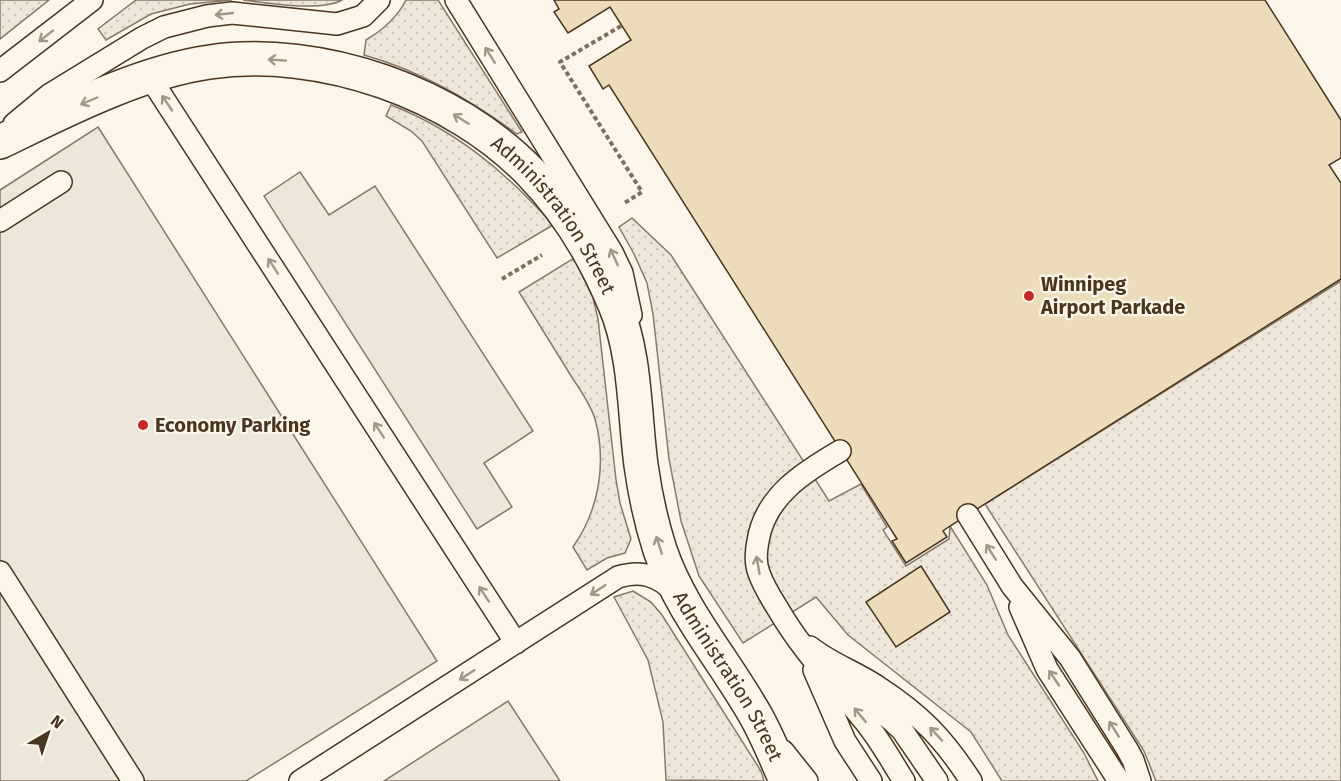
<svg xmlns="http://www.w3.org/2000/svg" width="1341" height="781" font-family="'Fira Sans',sans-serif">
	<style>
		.grass { fill: url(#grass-dots); stroke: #887966; stroke-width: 1.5 }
		.parking { fill: #ede7d9; stroke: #887966; stroke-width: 1.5 }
		.building { fill: #ecdcbc; stroke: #4a3520; stroke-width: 1.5 }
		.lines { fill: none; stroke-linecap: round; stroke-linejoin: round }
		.service-casing { stroke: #4a3520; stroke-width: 24 }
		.minor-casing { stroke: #4a3520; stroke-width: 36 }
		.path { stroke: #7f6f5c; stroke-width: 4; stroke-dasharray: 4.5 3; stroke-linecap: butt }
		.service { stroke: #fbf6e9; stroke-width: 21 }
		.minor { stroke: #fbf6e9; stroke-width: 33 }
		.oneway { stroke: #a29684 }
		.poi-dot { fill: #c62828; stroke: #fbf6e9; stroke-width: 2 }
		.labels { text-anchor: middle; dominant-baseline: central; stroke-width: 4.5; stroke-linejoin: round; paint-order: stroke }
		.street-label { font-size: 20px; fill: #4a3520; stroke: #fbf6e9 }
		.poi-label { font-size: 20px; font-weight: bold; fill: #4a3520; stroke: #fbf6e9; text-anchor: start }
	</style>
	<defs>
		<pattern id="grass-dots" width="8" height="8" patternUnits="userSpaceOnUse" patternTransform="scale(1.5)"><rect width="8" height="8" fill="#ede6d9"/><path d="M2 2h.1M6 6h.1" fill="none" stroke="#cdc6ba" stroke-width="1.8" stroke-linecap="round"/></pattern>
	</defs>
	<rect width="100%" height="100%" fill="#fbf6e9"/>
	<path class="grass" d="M 0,0 L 49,0 L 0,39 Z
		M 136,0 L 232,0 L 190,4 L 151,14 L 106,40 L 98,29 Z
		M 243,0 L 342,0 C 321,12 267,3 243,0 Z
		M 406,0 L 438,0 L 522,132 L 517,134 C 470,100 421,71 364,55 L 366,40 C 383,30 397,18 406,0 Z
		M 391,105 C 456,130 507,173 553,225 L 497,258 L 422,141 L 411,131 L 386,116 Z
		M 632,218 L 671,255 L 829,501 L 861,484 L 887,527 L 883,530 L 906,566 L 949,539 L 950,526 L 987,585 L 1008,635 L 1084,753 L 1098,781 L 1002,781 L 971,732 L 848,635 L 816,597 L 743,643 L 699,576 L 681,521 L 669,459 L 653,314 L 647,283 L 634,254 L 619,227 Z
		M 574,258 L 593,298 L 598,319 L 616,480 L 620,503 L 631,539 L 625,553 L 607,558 L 587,570 L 573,547 C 599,510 607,463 595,419 C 590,402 577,386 568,371 C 552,345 535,318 519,292 Z
		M 1341,281 L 1341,781 L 1156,781 L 1144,751 L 985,504 Z
		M 633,591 L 651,602 L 662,615 L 761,771 L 764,781 L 666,780 L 663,722 L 648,660 L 614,597 Z"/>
	<path class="parking" d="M 98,127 L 437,661 L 246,781 L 0,781 L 0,190 Z
		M 300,172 L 329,215 L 375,186 L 533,431 L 484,463 L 512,507 L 477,529 L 264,196 Z
		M 508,701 L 560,781 L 384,781 Z"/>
	<path class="building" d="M 554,0 L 1265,0 L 1341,120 L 1341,158 L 1329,165 L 1341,183 L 1341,279 L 950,526 L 943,531 L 947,537 L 906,563 L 892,541 L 897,539 L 609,85 L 603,89 L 589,66 L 631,40 L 610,7 L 568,33 L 554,12 L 559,9 Z
		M 921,566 L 950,612 L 896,647 L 866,602 Z"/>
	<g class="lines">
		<g class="service-casing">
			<path id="service" d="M 456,0 L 612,252 L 622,273 L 631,315
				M 0,71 L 92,0
				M 149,76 L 516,643
				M 14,124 L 49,95 L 142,38 L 164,27 L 207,16 L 232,13 L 337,24 L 363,16 L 379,0
				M 0,221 L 61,182
				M 840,451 C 804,472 765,496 758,541 C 756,551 755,563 759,573 C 763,585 771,598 778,609 C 801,649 832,681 861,717 C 878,736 890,759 904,781
				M 968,515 L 1012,586 L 1070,658 L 1127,749 L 1133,760 L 1140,781
				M 0,572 L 133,781
				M 1020,607 L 1047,669 L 1119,781
				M 810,647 C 831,664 856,672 878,687 C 920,714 944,739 971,781
				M 814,670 L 845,741 L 871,781
				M 846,679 L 902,730 L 937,781
				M 783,751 L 807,781
				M 300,781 L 618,577 C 640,570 658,575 674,592"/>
		</g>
		<g class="minor-casing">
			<g id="minor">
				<path id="s1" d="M 0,142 C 64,111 139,72 210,62 C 321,46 454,93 531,173 C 567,210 595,257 615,305 C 636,355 634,412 641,465 C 645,494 651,522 660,550 C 681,612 726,662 757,718 C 768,738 777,760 786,781"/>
			</g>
		</g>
		<path class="path" d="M 621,26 L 560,62 L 642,192 L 623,204
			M 502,279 L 542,255"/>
		<use href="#service" class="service"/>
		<use href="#minor" class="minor"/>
	</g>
	<defs><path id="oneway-shaft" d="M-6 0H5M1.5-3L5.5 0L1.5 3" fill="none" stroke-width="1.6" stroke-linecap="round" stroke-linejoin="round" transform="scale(1.5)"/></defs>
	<g class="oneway">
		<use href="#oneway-shaft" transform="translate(224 14) rotate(174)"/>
		<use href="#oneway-shaft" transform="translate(46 36) rotate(142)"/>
		<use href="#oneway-shaft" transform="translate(490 55) rotate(-122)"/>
		<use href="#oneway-shaft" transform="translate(277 60) rotate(-176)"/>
		<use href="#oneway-shaft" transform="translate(89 101) rotate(157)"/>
		<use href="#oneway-shaft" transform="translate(167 103) rotate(-124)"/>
		<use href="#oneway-shaft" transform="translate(461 119) rotate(-148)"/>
		<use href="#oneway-shaft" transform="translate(614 257) rotate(-115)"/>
		<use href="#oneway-shaft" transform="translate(273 266) rotate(-123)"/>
		<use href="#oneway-shaft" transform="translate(379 430) rotate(-123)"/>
		<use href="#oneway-shaft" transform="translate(659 545) rotate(-108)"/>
		<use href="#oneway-shaft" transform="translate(991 552) rotate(-122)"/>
		<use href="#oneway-shaft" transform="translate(758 565) rotate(-100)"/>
		<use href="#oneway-shaft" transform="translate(598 590) rotate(147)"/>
		<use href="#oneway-shaft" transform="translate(484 594) rotate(-123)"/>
		<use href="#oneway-shaft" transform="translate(467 675) rotate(147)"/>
		<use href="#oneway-shaft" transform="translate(1054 678) rotate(-124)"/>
		<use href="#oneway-shaft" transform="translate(860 715) rotate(-130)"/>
		<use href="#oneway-shaft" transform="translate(1114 729) rotate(-122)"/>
		<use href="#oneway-shaft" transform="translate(936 734) rotate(-133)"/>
	</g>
	<g class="poi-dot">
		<circle cx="1029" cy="296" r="6"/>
		<circle cx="143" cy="425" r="6"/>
	</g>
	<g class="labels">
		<g class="street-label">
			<text stroke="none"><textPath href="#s1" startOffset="624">Administration Street</textPath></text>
			<text stroke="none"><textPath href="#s1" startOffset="1128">Administration Street</textPath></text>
		</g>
		<g class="poi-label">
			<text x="1041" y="284">Winnipeg<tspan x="1041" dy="23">Airport Parkade</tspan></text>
			<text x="155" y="425">Economy Parking</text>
		</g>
	</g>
	<g transform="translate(48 733) rotate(39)" stroke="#fbf6e9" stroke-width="4.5" paint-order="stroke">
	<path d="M0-4.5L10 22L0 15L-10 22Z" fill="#4a3520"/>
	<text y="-9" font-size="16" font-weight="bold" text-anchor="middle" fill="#4a3520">N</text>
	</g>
</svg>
